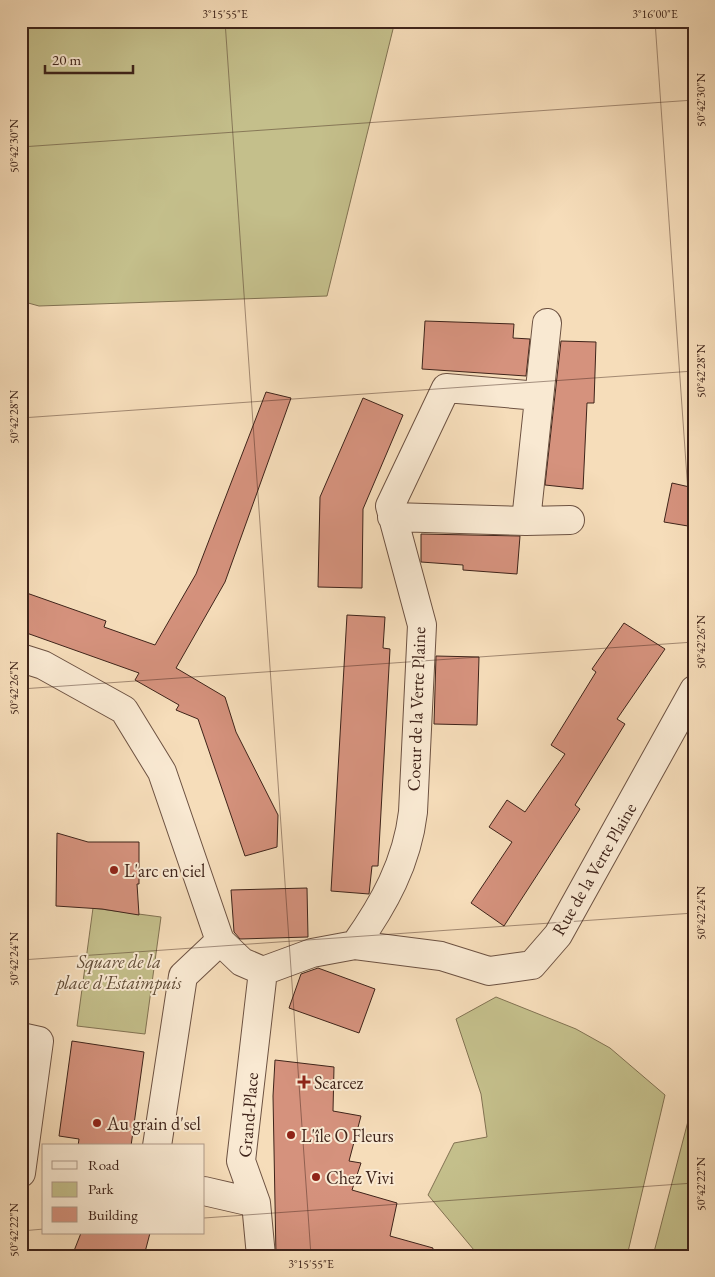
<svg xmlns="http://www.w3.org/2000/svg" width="715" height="1277" font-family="'EB Garamond',serif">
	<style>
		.green { fill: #c4bf8b; stroke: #827252 }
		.building { fill: #d5927d; stroke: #3f241a }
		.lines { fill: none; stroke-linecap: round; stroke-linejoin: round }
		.street-casing { stroke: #6d5242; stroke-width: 30 }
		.street { stroke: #f9e9d2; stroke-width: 28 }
		.ticks { fill: none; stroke: #3f241a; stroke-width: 1; stroke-opacity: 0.45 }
		.poi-dot { fill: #8f2418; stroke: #f9e9d2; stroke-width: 2 }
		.labels { text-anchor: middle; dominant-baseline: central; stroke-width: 4; stroke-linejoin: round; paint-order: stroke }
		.street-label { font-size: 18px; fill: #3f241a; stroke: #f9e9d2 }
		.poi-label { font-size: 18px; fill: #3f241a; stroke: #f9e9d2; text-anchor: start }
		.park-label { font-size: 18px; font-style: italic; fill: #604b36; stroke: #f9e9d2 }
		.neatline { fill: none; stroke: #3f241a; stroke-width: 2 }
		.ticks-label { font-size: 12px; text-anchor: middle; fill: #3f241a }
	</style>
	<rect width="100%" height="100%" fill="#f6ddba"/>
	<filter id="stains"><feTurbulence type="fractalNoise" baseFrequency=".004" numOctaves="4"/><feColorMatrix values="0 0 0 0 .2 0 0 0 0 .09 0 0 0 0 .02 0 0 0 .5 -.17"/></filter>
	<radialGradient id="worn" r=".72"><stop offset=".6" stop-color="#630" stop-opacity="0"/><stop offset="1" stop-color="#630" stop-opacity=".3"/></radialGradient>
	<path class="green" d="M 21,21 L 395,21 L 327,296 L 39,306 L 21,301 Z
		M 93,908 L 161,917 L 145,1034 L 77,1026 Z
		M 496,997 L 576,1029 L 610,1048 L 665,1095 L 627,1256 L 479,1256 L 428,1195 L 454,1143 L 487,1137 L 481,1094 L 456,1019 Z
		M 694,1098 L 694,1256 L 653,1256 Z"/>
	<path class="building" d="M 425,321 L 514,324 L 513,338 L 530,339 L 526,376 L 422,369 Z
		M 561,341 L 596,342 L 594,403 L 587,403 L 583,489 L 545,485 Z
		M 266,392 L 291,398 L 225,582 L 176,668 L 225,697 L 236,732 L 278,815 L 277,847 L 245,856 L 198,719 L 176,710 L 179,705 L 135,680 L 139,673 L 21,631 L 21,591 L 106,621 L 104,627 L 155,645 L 196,574 Z
		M 363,398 L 403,415 L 363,509 L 362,588 L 318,587 L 320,497 Z
		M 672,483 L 694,488 L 694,527 L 664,522 Z
		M 421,534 L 520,536 L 517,574 L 463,570 L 463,565 L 421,562 Z
		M 347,615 L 385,617 L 383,648 L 390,649 L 378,866 L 372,866 L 369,894 L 331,891 Z
		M 624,623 L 665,649 L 617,719 L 625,724 L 575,805 L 580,809 L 504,926 L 471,903 L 512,842 L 489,827 L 507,800 L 525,812 L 565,754 L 551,745 L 596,672 L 592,669 Z
		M 436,656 L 479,657 L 477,725 L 434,724 Z
		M 57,833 L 88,842 L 139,842 L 139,884 L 137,884 L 139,915 L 102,909 L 56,906 Z
		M 307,888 L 308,937 L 240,939 L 234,932 L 231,890 Z
		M 318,968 L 375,989 L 359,1033 L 289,1008 L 301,974 Z
		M 72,1041 L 144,1052 L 131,1146 L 78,1146 L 79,1139 L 59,1136 Z
		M 275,1060 L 334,1067 L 333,1111 L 361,1116 L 349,1161 L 361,1163 L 352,1190 L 397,1203 L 390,1236 L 433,1248 L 432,1256 L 276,1256 L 273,1096 Z
		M 81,1233 L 150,1233 L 144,1256 L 72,1256 Z"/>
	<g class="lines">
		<g class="street-casing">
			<path id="street" d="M 392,517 L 526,521 L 570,520
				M 526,521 L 547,323
				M 21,658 L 43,665 L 124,710 L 162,772 L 220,941 L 242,962 L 263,971 L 312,953 L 355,945 L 441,956 L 489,971 L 532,965 L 558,935 L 694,690
				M 355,945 C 384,904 407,863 413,812 L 422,625 L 390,506 L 446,388 L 538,396
				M 21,1037 L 39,1041 L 21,1173
				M 157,1146 L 183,976 L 220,941
				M 204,1191 L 256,1203
				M 261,1256 L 256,1203 L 241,1161 L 263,971"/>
		</g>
		<use href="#street" class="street"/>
	</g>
	<path class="ticks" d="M 225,21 L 311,1256M 655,21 L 694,578M 21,147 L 694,100M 21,418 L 694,371M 21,689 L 694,642M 21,960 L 694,913M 204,1218 L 694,1183M 21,1231 L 44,1229"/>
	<g class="poi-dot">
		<circle cx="114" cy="870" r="5"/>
		<path d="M301.5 1074.5h5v5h5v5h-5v5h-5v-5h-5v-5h5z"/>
		<circle cx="97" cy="1123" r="5"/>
		<circle cx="291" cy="1135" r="5"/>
		<circle cx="316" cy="1177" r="5"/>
	</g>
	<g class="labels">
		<g class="street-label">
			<text transform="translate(416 709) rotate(-88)">Coeur de la Verte Plaine</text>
			<text transform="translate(594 869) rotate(-60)">Rue de la Verte Plaine</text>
			<text transform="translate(248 1115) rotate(-85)">Grand-Place</text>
		</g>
		<g class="poi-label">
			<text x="124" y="870">L'arc en ciel</text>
			<text x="314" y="1082">Scarcez</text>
			<text x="107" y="1123">Au grain d'sel</text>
			<text x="301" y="1135">L'île O Fleurs</text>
			<text x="326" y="1177">Chez Vivi</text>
		</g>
		<g class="park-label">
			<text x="119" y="961">Square de la<tspan x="119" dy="21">place d'Estaimpuis</tspan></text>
		</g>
	</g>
	<rect width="715" height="1277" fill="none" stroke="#f6ddba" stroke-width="55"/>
	<rect x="42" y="1144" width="162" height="90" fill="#f9e9d2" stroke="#af9a88"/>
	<rect x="52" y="1161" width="25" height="8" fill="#f9e9d2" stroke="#af9a88"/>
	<text x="88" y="1170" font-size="15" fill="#3f241a">Road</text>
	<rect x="52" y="1182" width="25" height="15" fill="#c4bf8b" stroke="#af9a88"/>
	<text x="88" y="1194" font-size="15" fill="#3f241a">Park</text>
	<rect x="52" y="1207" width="25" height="15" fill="#d5927d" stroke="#af9a88"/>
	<text x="88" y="1220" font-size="15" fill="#3f241a">Building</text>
	<path d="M45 65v8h88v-8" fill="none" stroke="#3f241a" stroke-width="2.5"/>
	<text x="52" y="65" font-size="15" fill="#3f241a" stroke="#f9e9d2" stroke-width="4" paint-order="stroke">20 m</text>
	<rect x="28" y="28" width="660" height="1222" class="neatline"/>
	<g class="ticks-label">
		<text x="225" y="18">3°15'55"E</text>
		<text x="655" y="18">3°16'00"E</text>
		<text transform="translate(701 100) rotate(-90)" y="4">50°42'30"N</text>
		<text transform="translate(14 146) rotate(-90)" y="4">50°42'30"N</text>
		<text transform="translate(701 371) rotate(-90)" y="4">50°42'28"N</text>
		<text transform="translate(14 417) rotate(-90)" y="4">50°42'28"N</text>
		<text transform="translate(701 642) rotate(-90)" y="4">50°42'26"N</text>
		<text transform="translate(14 688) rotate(-90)" y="4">50°42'26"N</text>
		<text transform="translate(701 913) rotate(-90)" y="4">50°42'24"N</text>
		<text transform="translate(14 959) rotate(-90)" y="4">50°42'24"N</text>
		<text transform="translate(701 1184) rotate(-90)" y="4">50°42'22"N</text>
		<text transform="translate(14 1230) rotate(-90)" y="4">50°42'22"N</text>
		<text x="311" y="1268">3°15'55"E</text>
	</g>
	<rect width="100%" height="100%" filter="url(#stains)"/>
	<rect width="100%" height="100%" fill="url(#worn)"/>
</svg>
